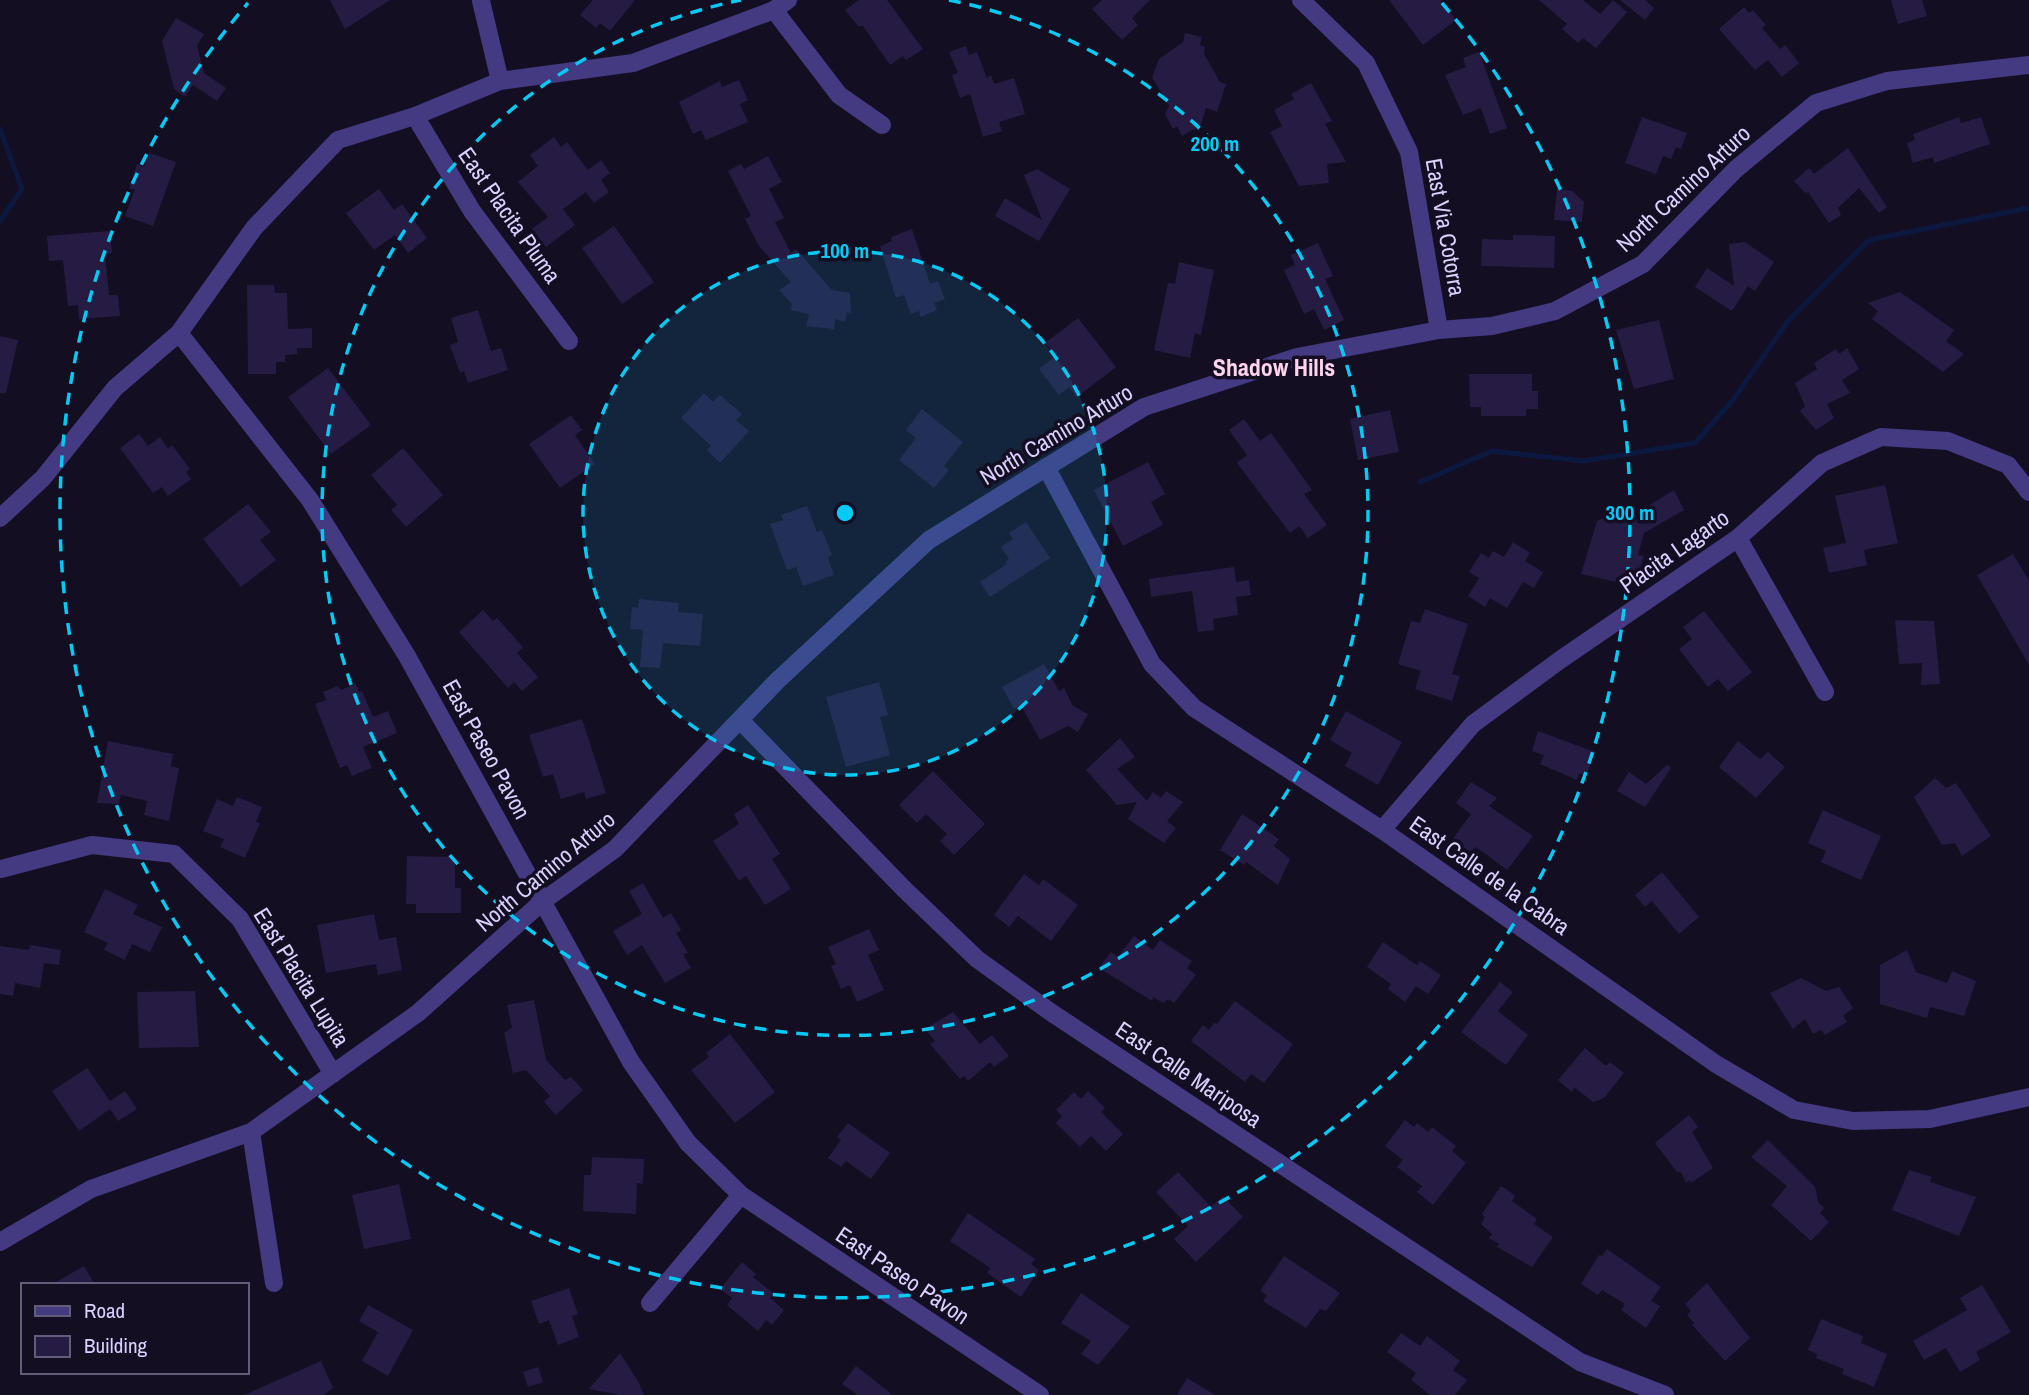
<svg xmlns="http://www.w3.org/2000/svg" width="2029" height="1395" font-family="'Archivo Narrow',sans-serif">
	<style>
		.lines { fill: none; stroke-linecap: round; stroke-linejoin: round }
		.stream { stroke: #0b1940; stroke-width: 5 }
		.building { fill: #261b43 }
		.minor { stroke: #433a81; stroke-width: 18 }
		.ring { fill: none; stroke: #05caf6; stroke-width: 3.5; stroke-dasharray: 12 9 }
		.labels { text-anchor: middle; dominant-baseline: central; stroke-width: 7; stroke-linejoin: round; paint-order: stroke }
		.street-label { font-size: 23px; fill: #dad1fe; stroke: #140e23 }
		.neighbourhood-label { font-size: 24px; font-weight: bold; fill: #fed3eb; stroke: #140e23 }
		.centre { fill: #05caf6; stroke: #140e23; stroke-width: 3.5 }
		.ring-label { font-size: 21px; text-anchor: middle; font-weight: bold; fill: #05caf6; stroke: #140e23; stroke-width: 7; stroke-linejoin: round; paint-order: stroke }
	</style>
	<rect width="100%" height="100%" fill="#140e23"/>
	<g class="lines">
		<path class="stream" d="M 0,129 L 22,189 L 0,221
			M 1420,482 L 1492,451 L 1584,461 L 1695,443 L 1733,400 L 1788,321 L 1869,240 L 2029,208"/>
	</g>
	<path class="building" d="M 330,0 L 390,0 L 345,29 Z
		M 593,0 L 635,0 L 610,31 L 600,23 L 596,28 L 580,15 Z
		M 859,0 L 887,0 L 923,49 L 906,60 L 903,56 L 890,65 L 863,26 L 858,26 L 845,10 Z
		M 1102,0 L 1150,0 L 1132,18 L 1138,25 L 1122,40 L 1092,9 Z
		M 1389,0 L 1441,0 L 1456,20 L 1423,45 Z
		M 1539,0 L 1583,0 L 1600,14 L 1613,0 L 1627,12 L 1596,48 L 1583,38 L 1578,43 L 1562,29 L 1567,24 Z
		M 1620,0 L 1645,0 L 1654,8 L 1645,20 Z
		M 1891,0 L 1922,0 L 1927,16 L 1898,24 Z
		M 1744,7 L 1749,13 L 1753,10 L 1766,25 L 1762,28 L 1780,49 L 1785,45 L 1799,63 L 1782,77 L 1768,60 L 1755,70 L 1719,29 Z
		M 176,18 L 204,34 L 197,46 L 204,73 L 226,88 L 217,101 L 193,85 L 185,97 L 174,89 L 162,41 Z
		M 1185,33 L 1202,37 L 1200,45 L 1205,47 L 1204,54 L 1220,82 L 1226,84 L 1217,112 L 1206,108 L 1199,131 L 1194,129 L 1182,136 L 1177,126 L 1173,129 L 1165,114 L 1169,106 L 1152,77 L 1159,59 L 1183,42 Z
		M 966,46 L 969,55 L 977,52 L 987,78 L 991,75 L 994,84 L 1014,78 L 1025,114 L 999,122 L 1002,131 L 983,137 L 970,94 L 960,98 L 952,75 L 958,73 L 949,52 Z
		M 1479,52 L 1507,128 L 1490,134 L 1481,108 L 1463,115 L 1445,75 L 1466,67 L 1463,58 Z
		M 739,80 L 748,100 L 740,104 L 748,122 L 706,140 L 701,130 L 693,134 L 679,102 L 720,81 L 722,87 Z
		M 1311,83 L 1332,121 L 1325,124 L 1346,162 L 1327,164 L 1329,183 L 1299,186 L 1270,132 L 1282,126 L 1274,110 L 1294,99 L 1291,94 Z
		M 1642,117 L 1687,133 L 1681,149 L 1676,147 L 1671,159 L 1663,156 L 1656,174 L 1625,163 Z
		M 1959,117 L 1961,123 L 1981,117 L 1990,144 L 1934,163 L 1933,157 L 1913,163 L 1907,143 L 1915,140 L 1913,134 Z
		M 554,137 L 561,147 L 567,142 L 588,170 L 601,160 L 610,173 L 601,180 L 609,192 L 594,203 L 586,192 L 563,209 L 575,225 L 546,247 L 532,229 L 548,217 L 518,182 L 538,166 L 530,155 Z
		M 1848,148 L 1887,207 L 1879,213 L 1859,188 L 1838,208 L 1841,215 L 1829,223 L 1808,192 L 1805,193 L 1794,181 L 1809,168 L 1814,174 Z
		M 149,153 L 176,162 L 153,226 L 125,216 L 135,189 L 129,189 L 137,164 L 144,167 Z
		M 768,156 L 782,182 L 769,189 L 784,218 L 775,222 L 791,253 L 796,249 L 832,290 L 850,293 L 851,313 L 847,312 L 845,322 L 835,319 L 834,329 L 806,326 L 809,314 L 790,310 L 792,304 L 779,290 L 791,282 L 759,246 L 745,219 L 751,216 L 728,171 L 741,164 L 744,169 Z
		M 1037,169 L 1070,189 L 1039,241 L 995,216 L 1005,198 L 1042,220 L 1024,175 Z
		M 379,189 L 394,210 L 402,204 L 427,238 L 408,253 L 395,235 L 374,250 L 346,213 Z
		M 1557,189 L 1572,191 L 1584,202 L 1582,222 L 1554,220 Z
		M 614,226 L 654,282 L 622,304 L 582,248 Z
		M 912,229 L 930,284 L 938,281 L 945,299 L 934,303 L 937,310 L 921,317 L 919,311 L 911,314 L 904,295 L 896,298 L 880,246 L 892,241 L 891,237 Z
		M 110,231 L 112,253 L 105,254 L 109,295 L 118,295 L 120,316 L 79,319 L 78,305 L 68,306 L 63,260 L 49,261 L 47,236 Z
		M 1513,235 L 1555,236 L 1554,268 L 1481,266 L 1482,239 L 1513,240 Z
		M 1745,242 L 1774,262 L 1755,291 L 1748,286 L 1732,311 L 1695,287 L 1707,268 L 1734,286 L 1729,244 Z
		M 1318,243 L 1333,276 L 1325,279 L 1344,320 L 1324,330 L 1314,309 L 1304,314 L 1284,270 L 1295,265 L 1291,255 Z
		M 1179,262 L 1214,270 L 1201,335 L 1195,333 L 1190,358 L 1154,350 L 1168,283 L 1175,284 Z
		M 247,285 L 274,285 L 275,293 L 287,293 L 288,329 L 312,328 L 312,348 L 297,348 L 297,354 L 285,355 L 285,362 L 276,362 L 276,374 L 248,374 Z
		M 1900,292 L 1954,330 L 1946,341 L 1964,354 L 1943,372 L 1872,319 L 1878,311 L 1868,303 Z
		M 478,310 L 491,351 L 501,348 L 508,370 L 468,383 L 464,371 L 460,373 L 450,345 L 458,342 L 451,318 Z
		M 1078,318 L 1116,367 L 1077,397 L 1069,387 L 1059,395 L 1039,369 L 1056,356 L 1045,343 Z
		M 1659,320 L 1674,379 L 1634,389 L 1616,330 Z
		M 0,336 L 18,340 L 6,393 L 0,393 Z
		M 1847,348 L 1859,369 L 1842,380 L 1850,393 L 1827,404 L 1834,418 L 1816,430 L 1800,411 L 1805,406 L 1795,383 L 1817,369 L 1814,363 L 1836,349 L 1839,354 Z
		M 328,368 L 371,425 L 331,454 L 288,397 Z
		M 1469,374 L 1532,374 L 1532,391 L 1538,391 L 1538,409 L 1526,409 L 1526,416 L 1481,416 L 1481,407 L 1470,407 Z
		M 704,393 L 713,402 L 720,395 L 742,414 L 736,420 L 749,431 L 720,463 L 707,450 L 711,446 L 681,418 Z
		M 922,409 L 963,442 L 944,466 L 949,470 L 934,488 L 899,460 L 916,438 L 906,430 Z
		M 1390,410 L 1399,452 L 1358,460 L 1350,419 Z
		M 571,415 L 582,430 L 575,435 L 595,464 L 560,488 L 529,444 Z
		M 1244,419 L 1260,441 L 1271,433 L 1312,490 L 1304,494 L 1327,525 L 1308,538 L 1299,526 L 1290,533 L 1237,463 L 1247,455 L 1229,430 Z
		M 139,434 L 148,446 L 160,437 L 168,449 L 172,445 L 190,469 L 186,472 L 191,479 L 168,496 L 162,487 L 153,493 L 120,448 Z
		M 403,448 L 443,495 L 406,527 L 391,510 L 397,505 L 371,475 Z
		M 1148,462 L 1165,494 L 1151,502 L 1163,525 L 1123,546 L 1094,490 Z
		M 1885,485 L 1898,543 L 1864,550 L 1867,565 L 1829,573 L 1823,548 L 1846,543 L 1835,496 Z
		M 1674,490 L 1684,510 L 1644,533 L 1638,555 L 1644,556 L 1634,586 L 1581,574 L 1597,521 L 1615,512 L 1625,520 Z
		M 248,504 L 271,532 L 260,540 L 276,560 L 241,587 L 203,539 Z
		M 807,506 L 817,532 L 822,530 L 832,555 L 828,557 L 834,575 L 803,586 L 796,567 L 787,570 L 770,524 L 783,520 L 781,515 Z
		M 1026,522 L 1050,558 L 990,597 L 980,582 L 1007,564 L 1005,562 L 1009,559 L 1001,547 L 1013,539 L 1009,533 Z
		M 1513,542 L 1530,553 L 1525,561 L 1543,572 L 1534,588 L 1523,582 L 1507,608 L 1490,598 L 1485,607 L 1468,596 L 1479,578 L 1469,572 L 1481,553 L 1489,558 L 1493,551 L 1504,557 Z
		M 2013,554 L 2029,581 L 2029,665 L 1977,575 Z
		M 1234,567 L 1236,582 L 1249,580 L 1251,595 L 1236,597 L 1238,615 L 1213,619 L 1214,630 L 1198,632 L 1192,591 L 1151,597 L 1149,579 Z
		M 639,599 L 679,603 L 678,612 L 703,614 L 700,646 L 663,643 L 660,668 L 640,667 L 643,630 L 630,629 L 632,607 L 638,608 Z
		M 1425,609 L 1468,624 L 1452,674 L 1460,676 L 1452,701 L 1415,689 L 1421,671 L 1398,664 L 1411,621 L 1420,623 Z
		M 483,610 L 493,621 L 497,618 L 523,647 L 517,653 L 538,677 L 522,691 L 514,682 L 508,688 L 459,632 Z
		M 1704,611 L 1752,672 L 1728,691 L 1718,679 L 1708,687 L 1679,649 L 1692,639 L 1683,627 Z
		M 1895,620 L 1934,621 L 1940,684 L 1921,685 L 1922,663 L 1899,664 Z
		M 1044,664 L 1059,691 L 1064,688 L 1073,706 L 1088,714 L 1078,732 L 1068,726 L 1040,740 L 1021,705 L 1014,709 L 1002,687 Z
		M 879,682 L 888,715 L 880,717 L 890,755 L 846,767 L 826,697 Z
		M 356,684 L 359,692 L 362,691 L 373,717 L 388,711 L 397,733 L 363,747 L 372,768 L 352,776 L 347,765 L 340,768 L 315,704 L 326,700 L 323,692 L 338,686 L 341,690 Z
		M 1346,711 L 1402,742 L 1378,785 L 1345,766 L 1352,753 L 1330,740 Z
		M 582,719 L 606,793 L 586,799 L 584,792 L 561,799 L 553,774 L 543,777 L 529,735 Z
		M 1538,731 L 1595,752 L 1586,776 L 1579,773 L 1577,780 L 1540,764 L 1544,755 L 1532,751 Z
		M 1120,738 L 1135,757 L 1117,769 L 1147,801 L 1153,792 L 1161,798 L 1166,791 L 1183,802 L 1167,821 L 1176,828 L 1164,843 L 1128,819 L 1137,802 L 1117,805 L 1086,770 Z
		M 108,741 L 173,754 L 171,766 L 179,768 L 169,821 L 144,815 L 147,801 L 121,795 L 119,804 L 97,803 Z
		M 1738,741 L 1760,759 L 1768,752 L 1785,767 L 1756,798 L 1719,767 Z
		M 1667,765 L 1671,768 L 1645,807 L 1617,791 L 1629,772 L 1646,784 Z
		M 933,771 L 985,824 L 954,855 L 940,841 L 947,834 L 926,814 L 917,823 L 899,805 Z
		M 1935,778 L 1946,788 L 1956,783 L 1991,836 L 1962,856 L 1955,843 L 1942,845 L 1914,797 Z
		M 1471,782 L 1497,798 L 1489,806 L 1533,836 L 1507,870 L 1476,847 L 1471,852 L 1452,840 L 1471,814 L 1456,803 Z
		M 237,797 L 262,807 L 256,822 L 260,823 L 245,858 L 220,847 L 224,839 L 203,831 L 217,799 L 233,806 Z
		M 748,805 L 780,854 L 772,859 L 791,889 L 765,905 L 746,876 L 739,881 L 713,841 L 739,824 L 734,814 Z
		M 1823,810 L 1881,836 L 1861,880 L 1821,862 L 1826,851 L 1808,843 Z
		M 1242,814 L 1279,839 L 1274,846 L 1290,859 L 1278,885 L 1246,862 L 1244,865 L 1220,850 Z
		M 407,856 L 455,857 L 455,888 L 461,888 L 461,913 L 416,913 L 416,904 L 406,904 Z
		M 1662,872 L 1699,917 L 1679,934 L 1652,901 L 1645,907 L 1635,895 Z
		M 1024,874 L 1039,885 L 1043,879 L 1078,905 L 1051,941 L 1018,916 L 1009,927 L 994,915 Z
		M 643,883 L 663,918 L 671,913 L 681,930 L 676,933 L 688,953 L 683,954 L 691,968 L 665,983 L 642,945 L 627,955 L 613,931 L 642,914 L 629,891 Z
		M 105,889 L 138,905 L 133,914 L 162,927 L 150,952 L 132,944 L 125,960 L 104,950 L 108,943 L 84,932 Z
		M 374,914 L 379,940 L 396,937 L 402,970 L 378,975 L 376,964 L 326,973 L 317,925 Z
		M 869,929 L 879,950 L 868,955 L 884,990 L 857,1002 L 850,985 L 841,989 L 831,966 L 836,964 L 828,947 Z
		M 1134,936 L 1153,950 L 1160,940 L 1192,961 L 1187,968 L 1196,975 L 1174,1003 L 1168,999 L 1163,1003 L 1153,997 L 1152,1001 L 1099,968 L 1111,952 L 1118,957 Z
		M 1383,942 L 1417,965 L 1420,961 L 1441,975 L 1428,994 L 1416,986 L 1405,1002 L 1388,989 L 1391,984 L 1367,967 Z
		M 30,945 L 61,950 L 59,965 L 44,963 L 40,988 L 15,983 L 13,996 L 0,994 L 0,946 L 29,950 Z
		M 1907,950 L 1916,972 L 1947,983 L 1952,971 L 1976,981 L 1964,1016 L 1930,1007 L 1927,1018 L 1880,1004 L 1880,965 Z
		M 1801,978 L 1826,991 L 1839,987 L 1853,1008 L 1843,1016 L 1847,1022 L 1825,1035 L 1821,1030 L 1813,1034 L 1805,1019 L 1793,1029 L 1770,993 Z
		M 1500,982 L 1513,992 L 1498,1011 L 1528,1035 L 1506,1065 L 1461,1032 Z
		M 195,991 L 199,1047 L 139,1048 L 137,992 Z
		M 534,1000 L 546,1060 L 565,1080 L 571,1077 L 583,1090 L 556,1115 L 544,1102 L 550,1096 L 526,1070 L 513,1073 L 504,1033 L 512,1028 L 507,1005 Z
		M 1235,1001 L 1293,1044 L 1264,1083 L 1251,1074 L 1245,1082 L 1191,1041 L 1203,1025 L 1209,1030 L 1214,1023 L 1217,1024 Z
		M 953,1012 L 980,1044 L 992,1035 L 1009,1056 L 994,1067 L 990,1062 L 968,1081 L 964,1076 L 960,1079 L 930,1044 L 935,1041 L 925,1029 Z
		M 730,1034 L 775,1092 L 735,1123 L 691,1070 L 709,1057 L 706,1053 Z
		M 1585,1048 L 1606,1066 L 1610,1062 L 1624,1073 L 1604,1098 L 1593,1102 L 1574,1087 L 1572,1092 L 1558,1080 Z
		M 87,1068 L 110,1101 L 125,1091 L 137,1109 L 118,1121 L 110,1109 L 79,1131 L 52,1091 Z
		M 1088,1091 L 1105,1108 L 1101,1112 L 1123,1134 L 1106,1151 L 1091,1136 L 1080,1147 L 1056,1123 L 1062,1116 L 1056,1110 L 1074,1092 L 1081,1099 Z
		M 1689,1115 L 1698,1127 L 1692,1132 L 1713,1168 L 1691,1183 L 1690,1180 L 1686,1183 L 1681,1172 L 1677,1172 L 1655,1143 Z
		M 1405,1120 L 1414,1127 L 1417,1123 L 1428,1132 L 1432,1127 L 1456,1146 L 1452,1151 L 1466,1163 L 1433,1205 L 1417,1192 L 1422,1186 L 1397,1167 L 1403,1160 L 1385,1146 Z
		M 848,1123 L 890,1153 L 871,1179 L 846,1161 L 841,1167 L 828,1158 L 841,1140 L 837,1137 Z
		M 1768,1140 L 1815,1187 L 1818,1202 L 1824,1208 L 1820,1213 L 1829,1222 L 1811,1241 L 1771,1205 L 1787,1186 L 1751,1157 Z
		M 592,1157 L 644,1159 L 643,1184 L 637,1183 L 636,1214 L 583,1211 L 584,1175 L 591,1175 Z
		M 1909,1170 L 1932,1177 L 1930,1182 L 1976,1197 L 1959,1236 L 1892,1210 Z
		M 1178,1172 L 1211,1207 L 1223,1196 L 1243,1217 L 1196,1262 L 1174,1239 L 1188,1226 L 1156,1192 Z
		M 399,1184 L 411,1239 L 364,1249 L 352,1195 Z
		M 1501,1186 L 1515,1195 L 1512,1201 L 1537,1219 L 1534,1224 L 1553,1237 L 1532,1267 L 1497,1247 L 1499,1244 L 1489,1238 L 1492,1234 L 1481,1224 L 1485,1217 L 1482,1214 Z
		M 968,1213 L 1035,1259 L 1031,1264 L 1039,1270 L 1021,1297 L 987,1273 L 990,1268 L 950,1241 Z
		M 1607,1249 L 1661,1287 L 1651,1301 L 1660,1306 L 1646,1328 L 1621,1310 L 1625,1304 L 1602,1290 L 1598,1295 L 1581,1284 L 1599,1255 L 1602,1256 Z
		M 1284,1256 L 1340,1293 L 1326,1311 L 1320,1309 L 1306,1328 L 1263,1301 L 1267,1295 L 1260,1291 Z
		M 742,1262 L 756,1274 L 753,1277 L 773,1293 L 770,1298 L 784,1310 L 772,1325 L 766,1320 L 758,1331 L 727,1305 L 732,1298 L 720,1289 Z
		M 84,1266 L 95,1285 L 51,1285 Z
		M 1707,1283 L 1750,1338 L 1725,1361 L 1692,1325 L 1694,1323 L 1687,1315 L 1691,1311 L 1685,1304 Z
		M 1982,1285 L 2011,1332 L 1976,1352 L 1980,1360 L 1960,1372 L 1946,1348 L 1924,1360 L 1913,1341 L 1967,1310 L 1960,1298 Z
		M 569,1288 L 578,1314 L 572,1316 L 579,1337 L 558,1345 L 549,1320 L 539,1324 L 531,1301 Z
		M 1081,1293 L 1130,1327 L 1098,1365 L 1081,1354 L 1091,1341 L 1061,1323 Z
		M 368,1305 L 413,1330 L 388,1376 L 362,1361 L 378,1332 L 359,1321 Z
		M 1821,1319 L 1863,1336 L 1861,1343 L 1887,1354 L 1874,1387 L 1842,1374 L 1844,1369 L 1816,1358 L 1817,1354 L 1808,1350 Z
		M 1401,1333 L 1420,1346 L 1427,1336 L 1460,1361 L 1453,1370 L 1467,1380 L 1455,1395 L 1430,1395 L 1411,1380 L 1416,1373 L 1387,1352 Z
		M 620,1353 L 639,1383 L 644,1395 L 620,1395 L 589,1389 Z
		M 321,1361 L 333,1388 L 324,1395 L 244,1395 Z
		M 856,1366 L 893,1395 L 858,1395 L 842,1384 Z
		M 538,1367 L 543,1382 L 528,1387 L 523,1372 Z
		M 1187,1378 L 1215,1395 L 1177,1395 Z"/>
	<g class="lines">
		<path class="minor" d="M 1301,0 L 1366,63 L 1409,152 L 1439,330
			M 481,1 L 500,81
			M 774,10 L 839,95 L 882,125
			M 415,116 L 472,211 L 569,341
			M 179,333 L 310,500 L 407,656 L 631,1062 L 688,1143 L 741,1195 L 1040,1395
			M 1046,467 L 1152,664 L 1194,708 L 1382,830 L 1716,1064 L 1794,1110 L 1853,1121 L 1930,1119 L 2029,1097
			M 0,518 L 43,478 L 115,388 L 179,333 L 254,228 L 338,140 L 415,116 L 500,81 L 633,63 L 774,10 L 788,0
			M 1738,538 L 1825,692
			M 740,720 L 904,889 L 977,959 L 1052,1013 L 1580,1362 L 1665,1395
			M 1382,830 L 1473,724 L 1560,660 L 1738,538 L 1822,463 L 1881,437 L 1948,441 L 2008,465 L 2029,492
			M 1,869 L 92,845 L 174,854 L 240,919 L 333,1074
			M 251,1132 L 274,1283
			M 0,1242 L 91,1189 L 251,1132 L 418,1013 L 543,901 L 615,849 L 778,680 L 929,540 L 1144,407 L 1297,357 L 1439,330 L 1492,326 L 1555,311 L 1643,264 L 1736,169 L 1816,103 L 1887,81 L 2029,65
			M 650,1303 L 741,1195"/>
	</g>
	<circle cx="845" cy="513" r="262" fill="#05caf6" fill-opacity=".12"/>
	<g class="ring">
		<circle cx="845" cy="513" r="262"/>
		<path d="M949 0A523 523 0 1 1 741 0"/>
		<path d="M1442 3A785 785 0 1 1 248 3"/>
	</g>
	<g class="labels">
		<g class="street-label">
			<text transform="translate(1683 188) rotate(-43)">North Camino Arturo</text>
			<text transform="translate(510 215) rotate(55)">East Placita Pluma</text>
			<text transform="translate(1446 227) rotate(80)">East Via Cotorra</text>
			<text transform="translate(1056 434) rotate(-31)">North Camino Arturo</text>
			<text transform="translate(1674 551) rotate(-35)">Placita Lagarto</text>
			<text transform="translate(487 749) rotate(61)">East Paseo Pavon</text>
			<text transform="translate(545 871) rotate(-40)">North Camino Arturo</text>
			<text transform="translate(1490 875) rotate(35)">East Calle de la Cabra</text>
			<text transform="translate(302 977) rotate(58)">East Placita Lupita</text>
			<text transform="translate(1189 1074) rotate(34)">East Calle Mariposa</text>
			<text transform="translate(903 1275) rotate(34)">East Paseo Pavon</text>
		</g>
		<g class="neighbourhood-label">
			<text x="1274" y="367">Shadow Hills</text>
		</g>
	</g>
	<circle cx="845" cy="513" r="10" class="centre"/>
	<g class="ring-label">
		<text x="1215" y="151">200 m</text>
		<text x="845" y="258">100 m</text>
		<text x="1630" y="520">300 m</text>
	</g>
	<rect x="21" y="1283" width="228" height="91" fill="#140e23" stroke="#635c7b" stroke-width="2"/>
	<rect x="35" y="1306" width="35" height="10" fill="#433a81" stroke="#635c7b" stroke-width="2"/>
	<text x="84" y="1318" font-size="21" fill="#dad1fe">Road</text>
	<rect x="35" y="1336" width="35" height="21" fill="#261b43" stroke="#635c7b" stroke-width="2"/>
	<text x="84" y="1353" font-size="21" fill="#dad1fe">Building</text>
</svg>
